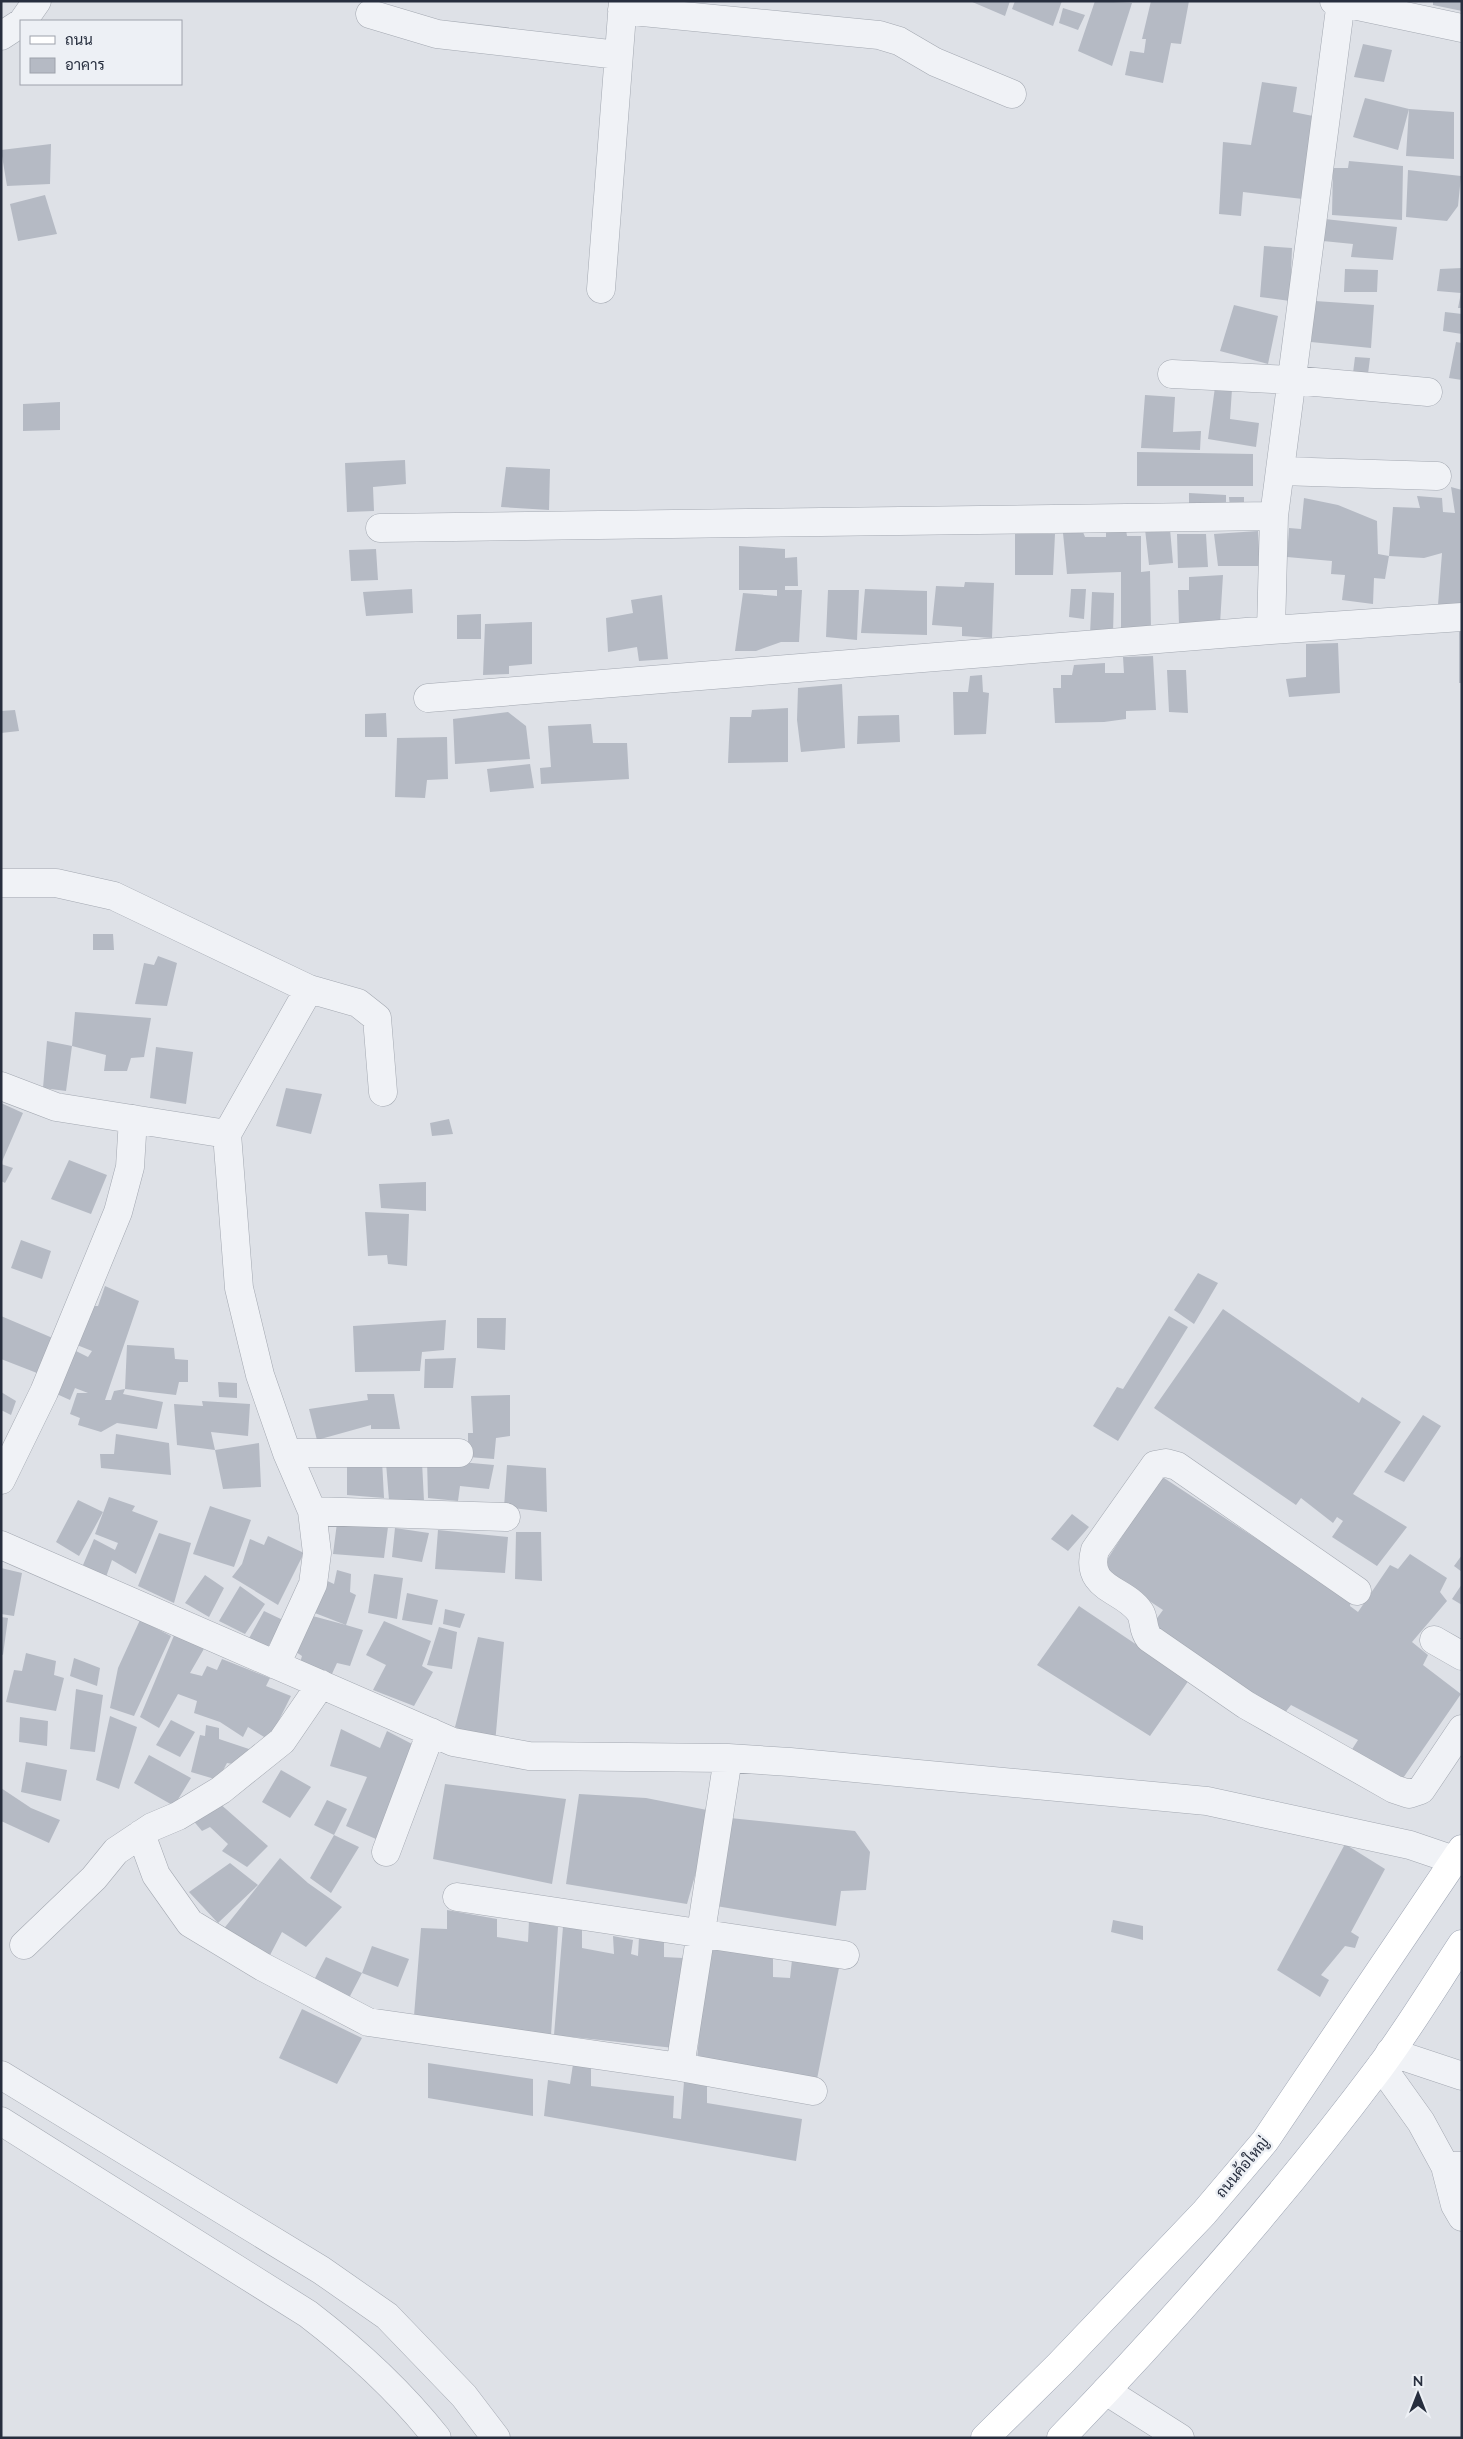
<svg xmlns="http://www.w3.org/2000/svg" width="1463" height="2439" font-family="Mulish,Sarabun,sans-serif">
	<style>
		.building { fill: #b5bac4 }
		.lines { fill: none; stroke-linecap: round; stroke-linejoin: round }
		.minor-casing { stroke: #a3a8b1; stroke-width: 29 }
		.major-casing { stroke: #9da4b3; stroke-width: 29 }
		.minor { stroke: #f0f2f6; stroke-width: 28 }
		.major { stroke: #fff; stroke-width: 28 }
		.labels { text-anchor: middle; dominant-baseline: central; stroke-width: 5; stroke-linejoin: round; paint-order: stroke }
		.street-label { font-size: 15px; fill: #272e3e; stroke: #edf0f5 }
	</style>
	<rect width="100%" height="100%" fill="#dee1e7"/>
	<path class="building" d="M 970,1 L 1010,1 L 1005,16 Z
		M 1015,1 L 1062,1 L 1053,26 L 1012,9 Z
		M 1095,1 L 1132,3 L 1112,66 L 1078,51 Z
		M 1151,1 L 1189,1 L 1181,44 L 1171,43 L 1163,83 L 1125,75 L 1130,51 L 1144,53 L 1146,39 L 1142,39 Z
		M 1433,1 L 1462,1 L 1462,11 L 1433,5 Z
		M 1063,8 L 1085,15 L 1078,30 L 1059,23 Z
		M 1363,44 L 1392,50 L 1384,82 L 1354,77 Z
		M 1262,82 L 1297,87 L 1293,112 L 1318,117 L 1303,199 L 1243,192 L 1241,216 L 1219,214 L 1223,142 L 1251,145 Z
		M 1365,98 L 1409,109 L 1454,112 L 1454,159 L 1406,156 L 1409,109 L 1398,150 L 1353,137 Z
		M 51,144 L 50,184 L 7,186 L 1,150 Z
		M 1349,161 L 1403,166 L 1402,220 L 1332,215 L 1333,168 L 1348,168 Z
		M 1408,170 L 1461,176 L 1458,206 L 1447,221 L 1406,217 Z
		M 45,195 L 57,234 L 18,241 L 10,204 Z
		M 1325,219 L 1397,227 L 1393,260 L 1351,257 L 1353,244 L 1323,241 Z
		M 1264,246 L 1292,248 L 1290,301 L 1260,297 Z
		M 1462,268 L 1462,308 L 1458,308 L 1461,293 L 1437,291 L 1440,269 Z
		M 1345,269 L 1378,270 L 1377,292 L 1344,292 Z
		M 1315,301 L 1374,305 L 1371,348 L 1311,342 Z
		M 1234,305 L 1278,316 L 1268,364 L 1220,351 Z
		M 1445,312 L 1462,314 L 1462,334 L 1443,331 Z
		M 1456,342 L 1462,343 L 1462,380 L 1449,378 Z
		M 1355,357 L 1370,358 L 1368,374 L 1353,373 Z
		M 1215,387 L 1232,389 L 1230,419 L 1259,423 L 1256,447 L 1208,439 Z
		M 1145,395 L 1175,397 L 1173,432 L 1201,431 L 1200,450 L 1141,448 Z
		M 60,402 L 60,430 L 23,431 L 23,404 Z
		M 1137,452 L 1253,454 L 1253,486 L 1137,486 Z
		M 405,460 L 406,484 L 373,487 L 374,511 L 347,512 L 345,463 Z
		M 506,467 L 550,469 L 549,510 L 501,507 Z
		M 1451,487 L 1462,490 L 1462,605 L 1438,605 L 1442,553 L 1424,558 L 1389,556 L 1393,507 L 1420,508 L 1417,496 L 1442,498 L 1443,512 L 1455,513 Z
		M 1189,493 L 1226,495 L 1226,511 L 1189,509 Z
		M 1229,497 L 1244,497 L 1244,507 L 1230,508 Z
		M 1304,498 L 1338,505 L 1377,521 L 1378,554 L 1389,556 L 1385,579 L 1374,578 L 1373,604 L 1342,600 L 1345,575 L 1331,574 L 1332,561 L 1287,557 L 1289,528 L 1301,529 Z
		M 1106,529 L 1126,530 L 1127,536 L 1141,536 L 1141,572 L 1150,571 L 1151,629 L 1121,631 L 1121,572 L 1067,574 L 1063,533 L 1083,532 L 1085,537 L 1106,537 Z
		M 1145,529 L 1170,529 L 1173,563 L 1149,565 Z
		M 1258,531 L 1260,566 L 1218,566 L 1214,534 Z
		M 1015,534 L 1055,534 L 1053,575 L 1015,575 Z
		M 1177,534 L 1206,534 L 1208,567 L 1178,568 Z
		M 739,546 L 785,549 L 785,558 L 797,557 L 798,586 L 785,586 L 785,590 L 802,590 L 799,642 L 781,642 L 756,651 L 735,651 L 743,593 L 777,596 L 777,590 L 739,590 Z
		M 376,549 L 378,580 L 351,581 L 349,550 Z
		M 1223,575 L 1220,624 L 1179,625 L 1178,590 L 1189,590 L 1189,577 Z
		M 965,582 L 994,583 L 992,638 L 962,636 L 962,627 L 932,625 L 936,586 L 964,587 Z
		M 412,589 L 413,613 L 366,616 L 363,592 Z
		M 865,589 L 927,591 L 927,635 L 861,633 Z
		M 1071,589 L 1086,589 L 1084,619 L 1069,617 Z
		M 828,590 L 859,590 L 857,640 L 826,637 Z
		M 1092,592 L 1114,593 L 1113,634 L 1090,634 Z
		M 662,595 L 668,659 L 639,661 L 637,647 L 608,652 L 606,618 L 633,613 L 631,600 Z
		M 481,614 L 481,639 L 457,639 L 457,615 Z
		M 532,622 L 532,664 L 509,666 L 509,674 L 483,675 L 485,624 Z
		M 1459,631 L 1462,631 L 1462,683 L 1459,683 Z
		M 1338,643 L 1340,693 L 1289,697 L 1286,679 L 1306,677 L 1306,644 Z
		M 1153,656 L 1156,710 L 1126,711 L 1126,719 L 1104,722 L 1055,723 L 1053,688 L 1061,688 L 1061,675 L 1072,675 L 1074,665 L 1105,663 L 1105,673 L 1124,673 L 1123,657 Z
		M 1167,670 L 1186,670 L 1188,713 L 1169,712 Z
		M 982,675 L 983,692 L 989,693 L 986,734 L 954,735 L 953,692 L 968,692 L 970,676 Z
		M 842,684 L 845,748 L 801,752 L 797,720 L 798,688 Z
		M 788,708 L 788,762 L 728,763 L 730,717 L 751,717 L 752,710 Z
		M 15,710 L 19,731 L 1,733 L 1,711 Z
		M 508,712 L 526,726 L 530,759 L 455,764 L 453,719 Z
		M 386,713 L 387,737 L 365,737 L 365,714 Z
		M 899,715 L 900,742 L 857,744 L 858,716 Z
		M 591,724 L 593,743 L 627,743 L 629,779 L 541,784 L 540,768 L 551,767 L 548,726 Z
		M 447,737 L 448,779 L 427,780 L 425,798 L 395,797 L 397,738 Z
		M 530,764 L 534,788 L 490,792 L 487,769 Z
		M 93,934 L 113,934 L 114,950 L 93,950 Z
		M 158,956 L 177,963 L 167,1006 L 135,1004 L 144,963 L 154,965 Z
		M 75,1012 L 151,1018 L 144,1057 L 131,1058 L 127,1071 L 104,1071 L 106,1055 L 72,1046 Z
		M 47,1041 L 72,1046 L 66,1091 L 43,1088 Z
		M 156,1047 L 193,1052 L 186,1104 L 150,1098 Z
		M 286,1088 L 322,1094 L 311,1134 L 276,1126 Z
		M 1,1103 L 23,1113 L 1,1164 Z
		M 449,1119 L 453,1134 L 432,1136 L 430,1123 Z
		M 69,1160 L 107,1175 L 91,1214 L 51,1199 Z
		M 1,1164 L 13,1168 L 5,1183 L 1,1181 Z
		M 426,1182 L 426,1211 L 381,1208 L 379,1184 Z
		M 365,1212 L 409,1214 L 407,1266 L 388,1264 L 387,1255 L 368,1256 Z
		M 21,1240 L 51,1251 L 42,1279 L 11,1268 Z
		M 1198,1273 L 1218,1283 L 1194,1324 L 1174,1310 Z
		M 105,1286 L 139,1301 L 105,1400 L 111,1400 L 114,1391 L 125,1389 L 123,1394 L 163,1402 L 157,1429 L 117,1423 L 101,1432 L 78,1425 L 80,1418 L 70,1414 L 77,1393 L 88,1393 L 75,1388 L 70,1400 L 50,1391 L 68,1347 L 88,1357 L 92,1351 L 77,1345 L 88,1306 L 98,1306 Z
		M 1223,1309 L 1359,1403 L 1362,1397 L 1401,1422 L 1353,1494 L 1407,1527 L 1377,1566 L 1332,1537 L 1343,1521 L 1337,1517 L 1333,1523 L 1301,1498 L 1296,1505 L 1154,1408 Z
		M 1,1316 L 55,1339 L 37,1373 L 1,1359 Z
		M 1169,1316 L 1188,1327 L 1118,1441 L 1093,1426 L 1117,1387 L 1123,1389 Z
		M 477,1318 L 506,1318 L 505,1350 L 477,1348 Z
		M 446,1320 L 444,1350 L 422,1352 L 420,1371 L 355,1372 L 353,1326 Z
		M 127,1345 L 174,1348 L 175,1359 L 188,1360 L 188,1382 L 179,1382 L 176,1395 L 125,1389 Z
		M 456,1358 L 453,1388 L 424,1388 L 425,1359 Z
		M 218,1382 L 237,1383 L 237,1398 L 219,1397 Z
		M 1,1392 L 16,1401 L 11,1415 L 1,1410 Z
		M 367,1394 L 394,1394 L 400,1429 L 371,1429 L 371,1425 L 317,1440 L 309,1409 L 368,1400 Z
		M 510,1395 L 510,1436 L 496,1438 L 494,1459 L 468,1457 L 468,1433 L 473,1433 L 471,1396 Z
		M 202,1401 L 250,1404 L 248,1436 L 211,1432 L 215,1450 L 177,1445 L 174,1404 L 203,1406 Z
		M 1423,1415 L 1441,1426 L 1404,1482 L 1384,1472 Z
		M 116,1434 L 169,1443 L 171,1475 L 101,1468 L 100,1454 L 114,1454 Z
		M 259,1443 L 261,1487 L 223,1489 L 215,1450 Z
		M 427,1459 L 494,1465 L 489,1489 L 460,1486 L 458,1501 L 428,1498 Z
		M 347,1460 L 382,1460 L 384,1498 L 347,1495 Z
		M 422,1462 L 424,1501 L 389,1500 L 386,1463 Z
		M 507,1465 L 546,1468 L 547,1512 L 504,1507 Z
		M 1161,1476 L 1351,1601 L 1350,1606 L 1358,1612 L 1390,1565 L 1398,1569 L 1410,1554 L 1447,1578 L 1440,1592 L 1447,1601 L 1412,1642 L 1428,1655 L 1423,1665 L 1461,1694 L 1399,1784 L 1349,1754 L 1358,1740 L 1291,1705 L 1280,1719 L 1149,1629 L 1163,1610 L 1101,1569 Z
		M 109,1497 L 135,1506 L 132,1511 L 158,1521 L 136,1574 L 112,1560 L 106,1577 L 83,1565 L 94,1539 L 115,1550 L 118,1543 L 95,1534 Z
		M 78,1500 L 103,1512 L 79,1556 L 56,1542 Z
		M 210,1506 L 251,1520 L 234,1567 L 193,1554 Z
		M 1072,1514 L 1089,1527 L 1068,1551 L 1051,1539 Z
		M 337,1523 L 388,1527 L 384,1558 L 333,1554 Z
		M 395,1528 L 429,1533 L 422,1562 L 392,1557 Z
		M 438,1530 L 508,1537 L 505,1573 L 435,1569 Z
		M 516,1532 L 541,1532 L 542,1581 L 515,1579 Z
		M 159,1533 L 191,1543 L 174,1603 L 138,1586 Z
		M 268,1536 L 304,1553 L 278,1605 L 232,1577 L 242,1564 L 250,1539 L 264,1545 Z
		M 1462,1555 L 1462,1572 L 1454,1566 Z
		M 1,1568 L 22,1573 L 14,1616 L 1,1614 Z
		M 337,1570 L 351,1574 L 350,1592 L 356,1595 L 346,1625 L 363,1630 L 350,1666 L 337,1663 L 331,1676 L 299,1666 L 302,1656 L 296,1652 L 309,1615 L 346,1625 L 307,1610 L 321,1578 L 334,1584 Z
		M 374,1574 L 403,1578 L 397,1619 L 368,1613 Z
		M 205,1575 L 224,1588 L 209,1617 L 185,1603 Z
		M 1462,1584 L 1462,1605 L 1452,1599 Z
		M 240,1586 L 265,1604 L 245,1634 L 219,1621 Z
		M 407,1593 L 438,1600 L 432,1625 L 402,1620 Z
		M 1079,1606 L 1189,1680 L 1150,1736 L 1037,1665 Z
		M 445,1609 L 465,1614 L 460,1628 L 443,1624 Z
		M 264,1611 L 283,1620 L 264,1654 L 247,1642 Z
		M 1,1617 L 8,1618 L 3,1655 L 1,1654 Z
		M 140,1620 L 171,1636 L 134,1716 L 110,1708 L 118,1668 Z
		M 384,1621 L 431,1641 L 422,1666 L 433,1672 L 414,1706 L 373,1690 L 386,1665 L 366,1655 Z
		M 439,1627 L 457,1632 L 452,1669 L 427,1665 Z
		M 175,1633 L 205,1647 L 190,1673 L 202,1676 L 207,1666 L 217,1670 L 222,1659 L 270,1678 L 266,1686 L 291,1696 L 269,1740 L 248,1727 L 243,1737 L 220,1722 L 194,1713 L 197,1701 L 178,1694 L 159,1728 L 140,1717 Z
		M 478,1637 L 504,1642 L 495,1744 L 455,1727 Z
		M 26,1653 L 56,1661 L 54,1675 L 64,1678 L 56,1711 L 6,1702 L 14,1670 L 22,1671 Z
		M 74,1658 L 100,1668 L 97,1686 L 70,1676 Z
		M 76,1689 L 103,1695 L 95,1752 L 70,1749 Z
		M 110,1716 L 137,1727 L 119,1789 L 96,1780 Z
		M 20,1717 L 48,1721 L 47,1746 L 19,1742 Z
		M 171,1720 L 195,1732 L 180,1757 L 156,1745 Z
		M 206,1725 L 219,1728 L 219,1739 L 249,1749 L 244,1766 L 227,1763 L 218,1780 L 191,1772 L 200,1735 L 205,1736 Z
		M 341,1729 L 380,1748 L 387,1731 L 414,1745 L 376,1839 L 346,1826 L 367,1777 L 330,1766 Z
		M 149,1755 L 191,1778 L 174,1806 L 134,1783 Z
		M 26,1762 L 67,1770 L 61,1801 L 21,1792 Z
		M 281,1770 L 311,1787 L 290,1818 L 262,1802 Z
		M 445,1784 L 566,1799 L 552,1884 L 433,1859 Z
		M 1,1788 L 31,1808 L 60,1820 L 49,1843 L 1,1821 Z
		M 579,1794 L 646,1798 L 707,1810 L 698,1865 L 687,1904 L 566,1884 Z
		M 327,1800 L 347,1809 L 334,1835 L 314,1825 Z
		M 218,1802 L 268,1846 L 247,1867 L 222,1851 L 228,1844 L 210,1827 L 202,1831 L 191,1818 Z
		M 730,1818 L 855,1831 L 870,1852 L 866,1890 L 841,1891 L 836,1926 L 716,1906 Z
		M 334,1835 L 359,1847 L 331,1893 L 310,1878 Z
		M 1345,1844 L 1385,1869 L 1351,1932 L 1359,1937 L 1355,1948 L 1345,1946 L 1321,1975 L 1329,1980 L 1320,1997 L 1277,1970 Z
		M 280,1858 L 308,1883 L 342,1907 L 306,1947 L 282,1932 L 269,1957 L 222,1931 Z
		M 230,1863 L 258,1885 L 218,1923 L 189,1892 Z
		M 447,1910 L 497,1919 L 497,1937 L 528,1942 L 529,1920 L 558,1927 L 551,2035 L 414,2016 L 421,1928 L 447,1929 Z
		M 1113,1920 L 1143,1926 L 1143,1940 L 1111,1932 Z
		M 563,1927 L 582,1928 L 582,1948 L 614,1954 L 613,1936 L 633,1940 L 631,1954 L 638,1956 L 639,1937 L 664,1941 L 664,1957 L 683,1958 L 674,2048 L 554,2035 Z
		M 372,1946 L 409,1959 L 398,1987 L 362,1973 Z
		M 707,1947 L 773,1958 L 773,1977 L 790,1978 L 792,1960 L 839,1968 L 817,2079 L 697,2059 Z
		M 326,1957 L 362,1973 L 349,1998 L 314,1980 Z
		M 302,2009 L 362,2038 L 337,2084 L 279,2058 Z
		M 428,2063 L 533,2079 L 533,2116 L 428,2098 Z
		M 573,2064 L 591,2066 L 591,2086 L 674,2096 L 673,2118 L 681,2119 L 684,2082 L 707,2085 L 707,2103 L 802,2119 L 796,2161 L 544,2116 L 548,2080 L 570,2084 Z"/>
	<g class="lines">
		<g class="minor-casing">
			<path id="minor" d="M 1334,1 L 1462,28
				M 622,10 L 879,35 L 899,41 L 935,62 L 1012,94
				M 370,14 L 437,34 L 618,55
				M 23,21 L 37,1
				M 1,36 L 21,23
				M 601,289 L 623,1
				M 1172,374 L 1292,380 L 1428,392
				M 1280,471 L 1437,476
				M 380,528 L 1274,516 L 1341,1
				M 1271,630 L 1462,617
				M 428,698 L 1271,630 L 1274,516
				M 1,883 L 56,883 L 114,896 L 309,989 L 358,1003 L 377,1018 L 383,1092
				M 1,1086 L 56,1107 L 227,1134 L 239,1288 L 260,1375 L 287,1453 L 312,1511 L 317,1553 L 313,1584 L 276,1665
				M 227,1134 L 309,989
				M 287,1453 L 459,1453
				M 1,1480 L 44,1392 L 118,1212 L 130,1167 L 133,1119
				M 312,1511 L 506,1517
				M 1,1545 L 453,1742 L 529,1756 L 728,1758 L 790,1762 L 1207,1801 L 1410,1845 L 1454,1860
				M 1357,1591 L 1177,1466 L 1166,1463 L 1155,1465 L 1095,1550 C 1084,1590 1124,1588 1140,1612 C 1145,1620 1142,1629 1149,1638 L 1246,1705 L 1394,1789 L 1409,1794 L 1421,1790 L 1462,1729
				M 1434,1640 L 1462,1656
				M 141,1834 L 156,1875 L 190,1923 L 263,1967 L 368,2022 L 680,2067 L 813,2091
				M 386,1852 L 431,1732
				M 457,1897 L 845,1955
				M 24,1945 L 94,1878 L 116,1851 L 152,1827 L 178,1816 L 221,1790 L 282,1741 L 321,1684
				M 1390,2052 L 1462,2076
				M 1381,2066 L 1421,2122 L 1445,2166 L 1462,2166
				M 680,2067 L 728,1758
				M 1,2075 L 321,2270 L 387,2316 L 464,2396 L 496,2438
				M 1,2121 L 308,2314 C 355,2350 400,2391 437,2438
				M 1445,2166 L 1455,2205 L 1462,2217
				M 1106,2391 L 1180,2438"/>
		</g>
		<g class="major-casing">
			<path id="major" d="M 985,2438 L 1060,2364 L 1204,2213 L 1265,2141 L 1462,1849
				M 1061,2438 C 1174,2321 1282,2198 1380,2067 C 1409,2028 1435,1985 1462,1944"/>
		</g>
		<use href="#minor" class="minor"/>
		<use href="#major" class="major"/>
	</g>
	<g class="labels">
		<g class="street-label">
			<text transform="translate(1242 2167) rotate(-50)">ถนนค้อใหญ่</text>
		</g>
	</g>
	<rect width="1463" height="2439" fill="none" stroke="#272e3e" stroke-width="5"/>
	<rect x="20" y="20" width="162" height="65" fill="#edf0f5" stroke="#9ea2ac"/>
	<rect x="30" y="36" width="25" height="8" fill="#ffffff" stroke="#9ea2ac"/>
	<text x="65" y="45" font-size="15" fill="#272e3e">ถนน</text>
	<rect x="30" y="58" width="25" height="15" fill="#b5bac4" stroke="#9ea2ac"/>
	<text x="65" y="70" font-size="15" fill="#272e3e">อาคาร</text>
	<g transform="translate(1418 2394)" stroke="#edf0f5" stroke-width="4" paint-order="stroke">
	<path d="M0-4L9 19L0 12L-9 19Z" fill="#272e3e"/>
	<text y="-8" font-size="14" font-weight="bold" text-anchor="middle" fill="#272e3e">N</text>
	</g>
</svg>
